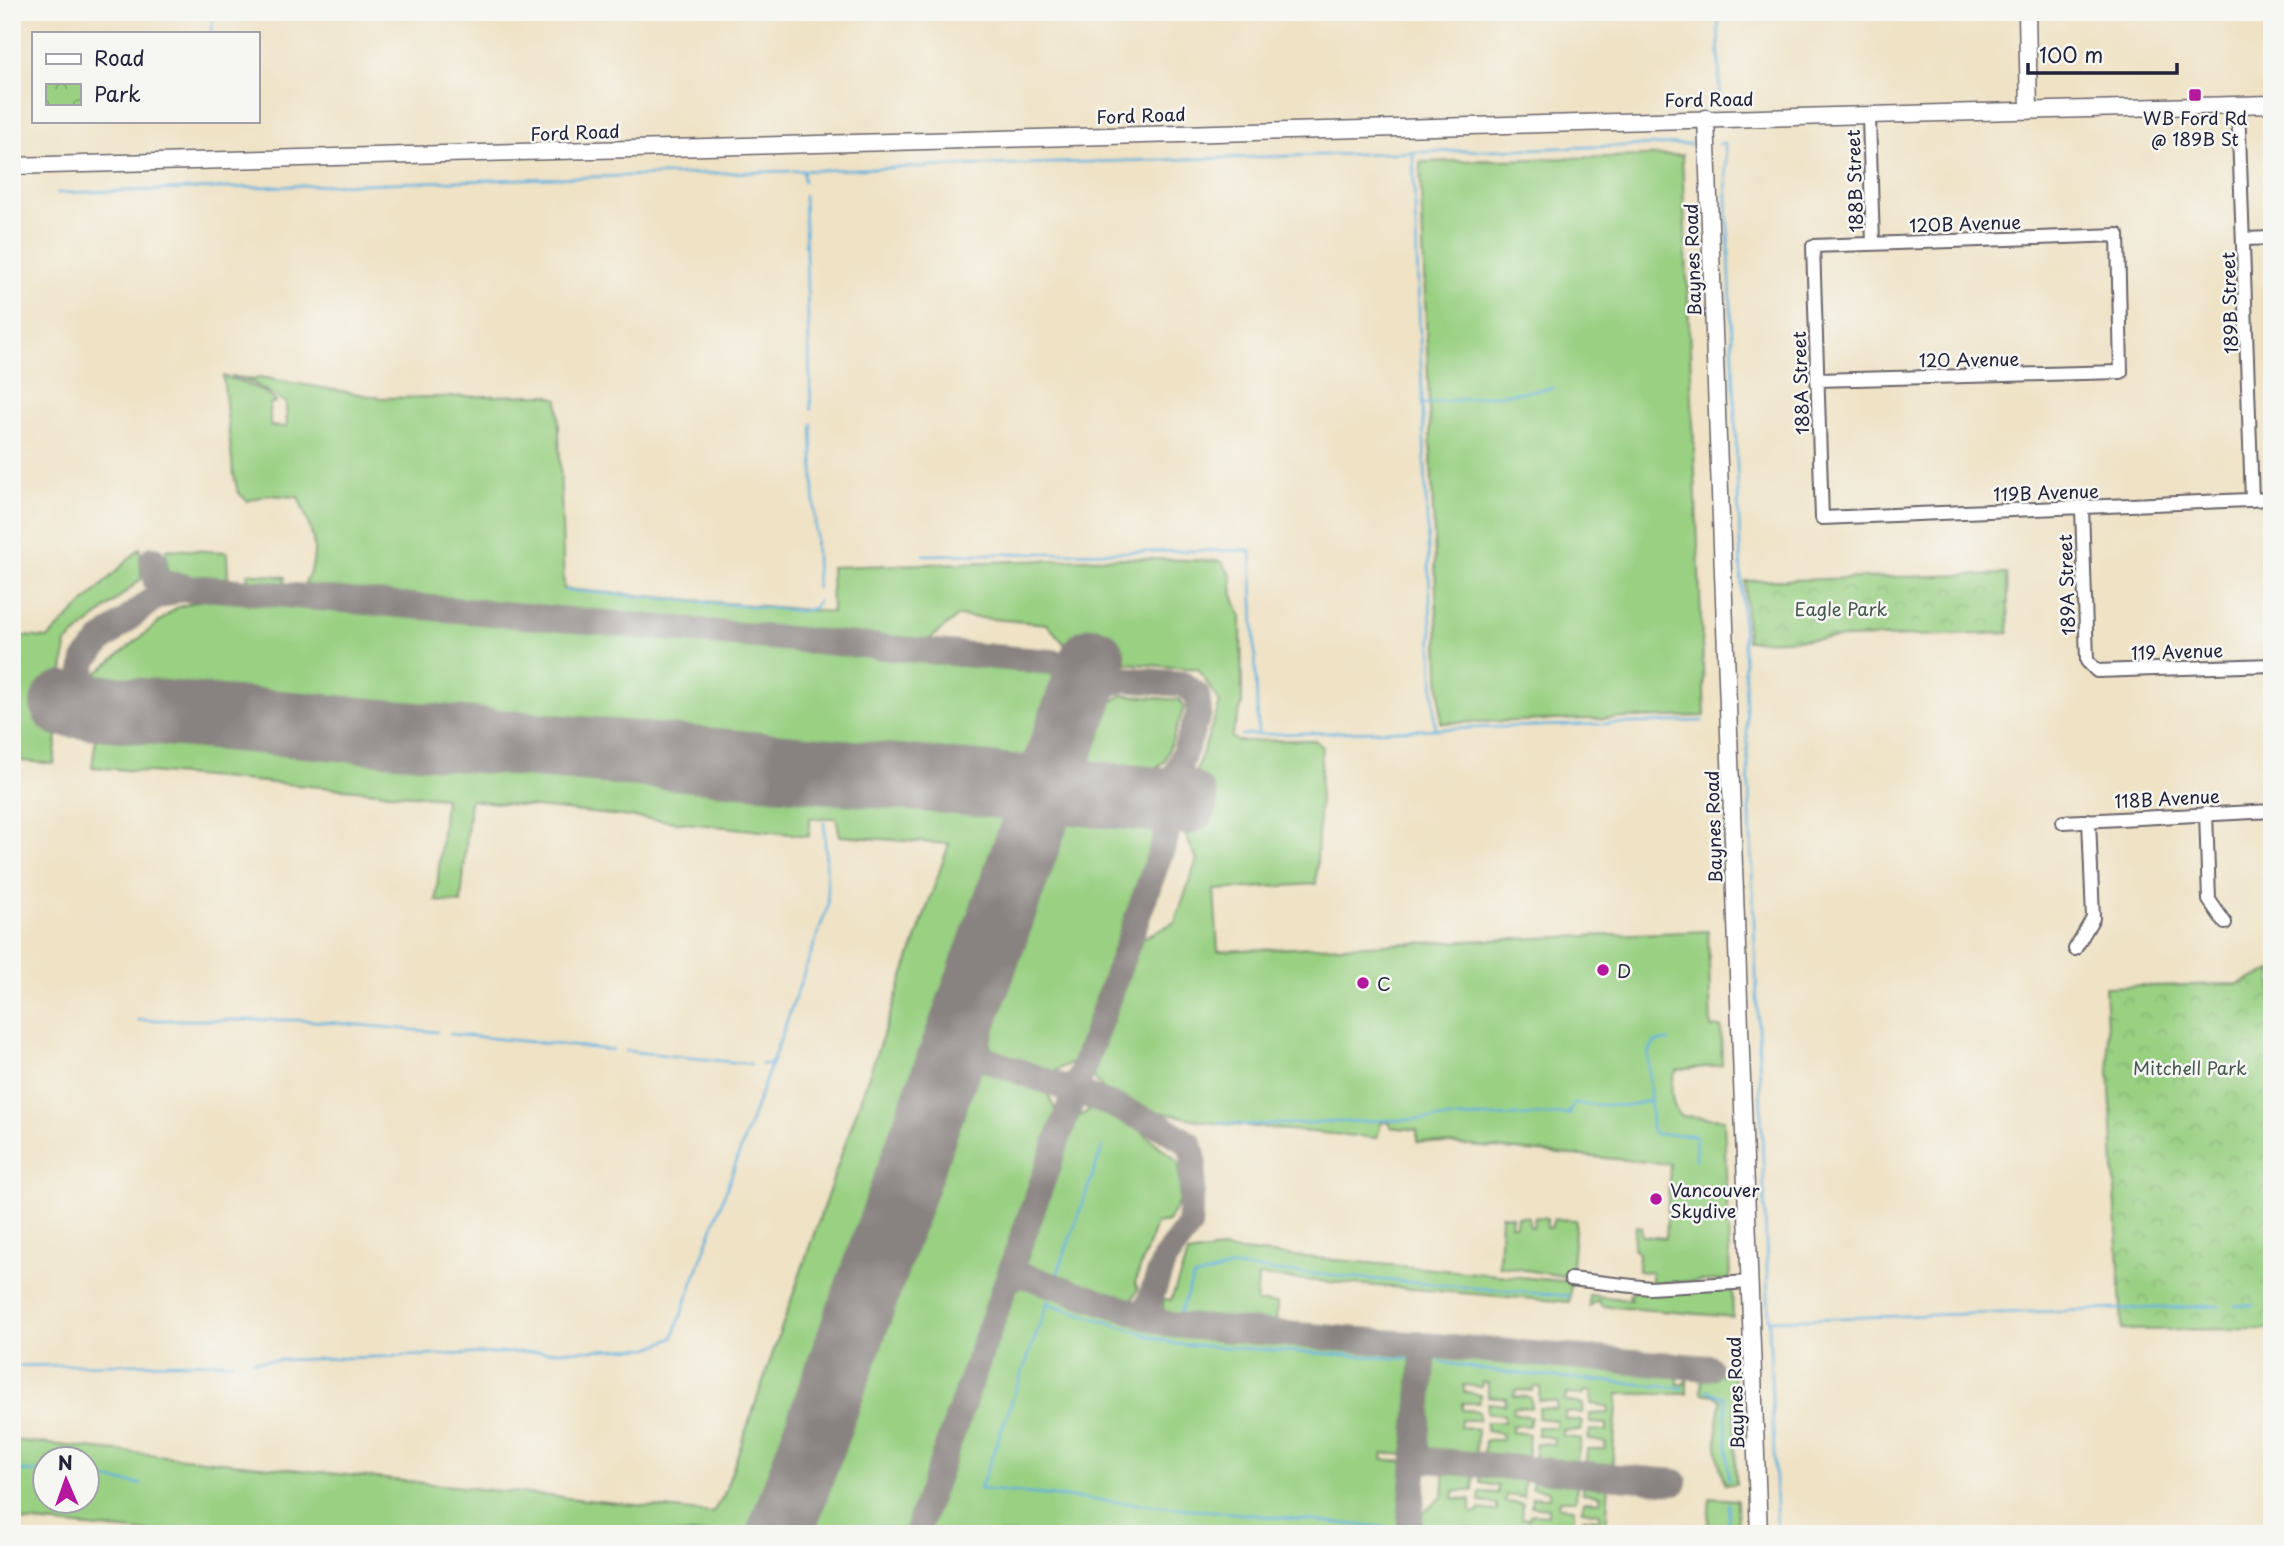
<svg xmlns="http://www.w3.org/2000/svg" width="2284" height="1546" font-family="'Playpen Sans',sans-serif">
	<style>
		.green { fill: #99d082; stroke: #5e795e; stroke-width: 2; fill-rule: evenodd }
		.park { fill: url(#park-crowns); stroke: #5e795e; stroke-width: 2 }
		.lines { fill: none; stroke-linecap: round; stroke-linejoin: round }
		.stream { stroke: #61b1dc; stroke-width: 2.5 }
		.taxiway { stroke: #888280; stroke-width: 26 }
		.runway { stroke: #888280; stroke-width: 66 }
		.street-casing { stroke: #6a656b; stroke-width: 16 }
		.secondary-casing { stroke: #6a656b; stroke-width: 19 }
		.street { stroke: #fff; stroke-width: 12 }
		.secondary { stroke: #fff; stroke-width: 16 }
		.poi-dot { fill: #b5179e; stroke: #f6f6f2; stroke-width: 2.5 }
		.labels { text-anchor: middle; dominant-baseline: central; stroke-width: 5; stroke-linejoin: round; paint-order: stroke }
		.street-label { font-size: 18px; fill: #22223b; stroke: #f6f6f2 }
		.poi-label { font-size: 18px; fill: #22223b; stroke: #f6f6f2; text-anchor: start }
		.park-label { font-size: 18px; fill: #465650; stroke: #f6f6f2 }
	</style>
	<defs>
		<pattern id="park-crowns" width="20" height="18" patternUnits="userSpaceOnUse" patternTransform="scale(1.75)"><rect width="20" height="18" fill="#99d082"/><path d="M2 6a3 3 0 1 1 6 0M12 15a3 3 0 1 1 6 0" fill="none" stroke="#84b271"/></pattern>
	</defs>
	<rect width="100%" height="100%" fill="#f6f6f2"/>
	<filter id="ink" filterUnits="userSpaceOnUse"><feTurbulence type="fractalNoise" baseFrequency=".0143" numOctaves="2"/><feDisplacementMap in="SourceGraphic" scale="14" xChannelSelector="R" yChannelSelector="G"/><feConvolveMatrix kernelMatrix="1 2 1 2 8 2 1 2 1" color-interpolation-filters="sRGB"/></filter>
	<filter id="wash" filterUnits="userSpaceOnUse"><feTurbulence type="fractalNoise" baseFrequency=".00686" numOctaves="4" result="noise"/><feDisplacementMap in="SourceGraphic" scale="28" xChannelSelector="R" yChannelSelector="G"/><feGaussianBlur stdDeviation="1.57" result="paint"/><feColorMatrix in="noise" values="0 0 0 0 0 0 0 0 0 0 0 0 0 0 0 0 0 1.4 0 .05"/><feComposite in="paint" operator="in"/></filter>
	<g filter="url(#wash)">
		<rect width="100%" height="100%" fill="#efe2c5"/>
		<path class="green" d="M 1682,155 L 1705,716 L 1441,723 L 1420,162 Z
			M 223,376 C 241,382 264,388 276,402 L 270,404 L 270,426 L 287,427 L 286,403 L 253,383 L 231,376 L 255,380 L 259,377 L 382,398 L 546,395 L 558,399 L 564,589 L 832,612 L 831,567 L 1120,558 L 1221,561 L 1231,575 L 1233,595 L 1241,617 L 1242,705 L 1231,737 L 1237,741 L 1315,740 L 1322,747 L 1316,884 L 1214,890 L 1218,951 L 1708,931 L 1711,1028 L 1721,1027 L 1722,1065 L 1677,1070 C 1669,1083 1670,1104 1680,1116 L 1724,1119 L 1730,1280 L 1652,1283 L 1652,1273 L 1638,1271 L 1639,1253 L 1633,1248 L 1636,1226 L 1641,1227 L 1642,1236 L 1666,1238 L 1670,1164 L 1417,1141 L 1417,1130 L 1390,1127 L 1390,1123 L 1382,1122 L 1377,1138 L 1213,1123 L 1154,1111 L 1112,1099 L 1088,1071 L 1135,942 L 1175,922 L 1197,860 L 1178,819 L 1189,820 L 1191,785 L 1220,703 L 1198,669 L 1113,662 L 1080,649 L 1076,657 L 1047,624 L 958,616 L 924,644 L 307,591 L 305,582 C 323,553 311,527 298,497 L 268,495 L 247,501 L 238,492 L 233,471 Z
			M 140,548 L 141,579 L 66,643 L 54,764 L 12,760 L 12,635 L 48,638 Z
			M 166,549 L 227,552 L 228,579 L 224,584 L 168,579 Z
			M 247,573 L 285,577 L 283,589 L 249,585 Z
			M 215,596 L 1049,669 L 1064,691 L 1035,773 L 102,691 L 96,674 L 176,608 Z
			M 1122,695 L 1179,700 L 1184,708 L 1164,762 L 1134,781 L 1070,775 L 1092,714 Z
			M 98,724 L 1023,805 L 762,1534 L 166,1534 L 12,1520 L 12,1440 L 712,1513 L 723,1497 L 949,844 L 840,836 L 836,818 L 810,818 L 809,836 L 470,800 L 461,903 L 436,901 L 445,798 L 92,767 ZM 46,1458 L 88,1458 L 88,1500 L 46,1500 Z
			M 1059,808 L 1144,817 L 1158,839 L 1078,1059 L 1050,1074 L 994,1054 L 981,1026 Z
			M 989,1068 L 1045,1088 L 1058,1116 L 909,1534 L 798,1534 L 960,1082 Z
			M 1093,1109 L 1106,1109 L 1126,1119 L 1179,1162 L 1180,1199 L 1168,1222 L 1156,1224 L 1135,1283 L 1138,1289 L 1128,1306 L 1036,1274 L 1021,1262 L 1071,1120 Z
			M 1501,1215 L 1512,1216 L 1511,1225 L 1516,1225 L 1517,1216 L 1529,1217 L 1529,1226 L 1533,1227 L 1535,1217 L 1547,1218 L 1547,1228 L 1551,1228 L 1554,1219 L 1576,1220 L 1571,1277 L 1499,1266 Z
			M 1219,1249 L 1571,1282 L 1569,1302 L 1258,1276 L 1256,1303 L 1277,1303 L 1276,1326 L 1163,1318 L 1163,1299 L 1171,1300 L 1188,1254 Z
			M 1029,1284 L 1161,1328 L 1287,1337 L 1287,1343 L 1411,1354 L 1405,1455 L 1383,1453 L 1382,1459 L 1404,1462 L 1398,1534 L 923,1534 L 1012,1285 Z
			M 1732,1289 L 1733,1317 L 1602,1306 L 1598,1300 L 1589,1306 L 1589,1295 L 1631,1300 L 1629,1295 L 1634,1292 Z
			M 1438,1356 L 1678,1377 L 1678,1384 L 1684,1384 L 1687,1379 L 1687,1394 L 1618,1394 L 1612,1468 L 1586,1465 L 1587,1449 L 1605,1449 L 1606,1443 L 1588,1439 L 1590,1430 L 1607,1431 L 1607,1424 L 1590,1423 L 1590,1414 L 1609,1413 L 1609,1407 L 1591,1404 L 1592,1392 L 1585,1391 L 1583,1395 L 1566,1394 L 1565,1401 L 1583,1404 L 1582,1413 L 1565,1412 L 1565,1419 L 1582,1421 L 1580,1431 L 1563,1430 L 1563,1436 L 1581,1439 L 1576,1465 L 1534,1460 L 1536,1443 L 1554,1444 L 1554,1438 L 1537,1435 L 1537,1427 L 1556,1427 L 1556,1420 L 1538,1418 L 1539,1408 L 1556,1409 L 1557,1402 L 1539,1400 L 1540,1387 L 1534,1387 L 1532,1391 L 1515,1390 L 1514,1396 L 1529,1397 L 1532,1400 L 1531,1408 L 1514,1407 L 1513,1413 L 1531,1417 L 1529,1426 L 1512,1425 L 1512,1432 L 1529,1434 L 1527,1460 L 1484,1456 L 1485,1440 L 1502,1440 L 1502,1434 L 1486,1431 L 1486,1422 L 1504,1422 L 1504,1415 L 1487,1413 L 1488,1403 L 1505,1405 L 1506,1398 L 1488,1396 L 1488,1383 L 1482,1382 L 1481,1387 L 1464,1385 L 1464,1392 L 1481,1395 L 1479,1403 L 1462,1403 L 1462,1410 L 1479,1411 L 1479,1420 L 1461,1420 L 1460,1427 L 1477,1429 L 1476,1454 L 1428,1451 L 1434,1363 Z
			M 1702,1374 L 1734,1376 L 1736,1484 L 1726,1484 C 1715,1464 1715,1421 1721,1401 L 1714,1395 L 1701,1393 Z
			M 1445,1469 L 1474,1471 L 1473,1491 L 1454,1491 L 1453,1498 L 1471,1500 L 1471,1513 L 1477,1513 L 1480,1509 L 1497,1511 L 1497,1504 L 1479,1502 L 1480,1492 L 1498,1493 L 1498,1486 L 1480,1483 L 1481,1472 L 1525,1476 L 1523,1497 L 1506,1495 L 1505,1502 L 1523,1504 L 1522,1518 L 1529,1519 L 1531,1514 L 1548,1515 L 1548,1508 L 1531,1506 L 1532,1497 L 1549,1498 L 1549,1491 L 1532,1488 L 1533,1477 L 1577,1480 L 1576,1500 L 1559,1500 L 1558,1507 L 1574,1508 L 1574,1523 L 1581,1523 L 1583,1518 L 1599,1519 L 1600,1513 L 1582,1510 L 1584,1501 L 1600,1502 L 1601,1495 L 1583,1493 L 1584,1481 L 1609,1483 L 1606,1527 L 1707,1534 L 1710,1498 L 1737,1500 L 1738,1534 L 1419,1534 L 1420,1516 L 1443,1496 Z"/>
		<path class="park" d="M 2007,574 L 2009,633 L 1747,641 L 1745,581 Z
			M 2272,971 L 2272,1329 L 2122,1330 L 2105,987 L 2238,984 Z"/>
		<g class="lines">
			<path class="stream" d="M 1718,12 L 1720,101
				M 211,33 L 214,12
				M 1719,144 L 1725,144 L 1777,1534
				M 1413,154 L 1435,728
				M 803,172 L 804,182
				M 57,193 L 1690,144
				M 12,194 L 19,194
				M 804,196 L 811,409
				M 1425,404 L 1553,388
				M 812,424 L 817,588
				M 923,555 L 1251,550 L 1258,733
				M 565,590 L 803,611 L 814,608 L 818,601
				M 1241,735 L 1703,721
				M 137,1020 L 302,1020 L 437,1032
				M 450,1034 L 613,1050
				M 1669,1041 L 1655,1042 L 1648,1053 L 1652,1129 L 1655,1134 L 1695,1135 L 1696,1160
				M 626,1051 L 751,1064
				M 761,1064 L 771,1064
				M 1568,1114 L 1574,1104 L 1630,1106 L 1651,1100
				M 1219,1122 L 1248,1125 L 1571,1114
				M 1057,1275 L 1103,1146
				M 1050,1296 L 980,1489 L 1391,1528
				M 1047,1303 L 1175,1344 L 1408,1359
				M 2235,1306 L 2254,1305
				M 1179,1316 L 1193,1278 L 1232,1267 L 1569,1296
				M 1771,1320 L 2219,1306
				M 253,1361 L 650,1348 L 673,1338 L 828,906 L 824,822
				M 1440,1362 L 1499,1372 L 1683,1388
				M 12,1366 L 232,1362
				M 1707,1390 L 1725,1398 L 1729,1480
				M 12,1470 L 46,1473
				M 88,1477 L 141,1484
				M 1427,1531 L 1462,1534
				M 1727,1534 L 1729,1504"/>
			<path class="taxiway" d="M 153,559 L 156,582 L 184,586
				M 100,707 L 88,704 L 80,692 L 85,660 L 101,641 L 154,598 L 177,590 L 204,588 L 1052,662 L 1122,679 L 1182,684 L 1197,695 L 1199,713 L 1176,774 L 1160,789 L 1129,797
				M 1076,709 L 1095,688 L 1125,679
				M 954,1048 L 1110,1104 L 1164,1128 L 1190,1144 L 1194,1160 L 1189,1226 L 1164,1260 L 1144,1317
				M 1006,1283 L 1014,1276 L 1022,1275 L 1171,1325 L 1709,1368
				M 1416,1445 L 1420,1455 L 1427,1460 L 1675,1482
				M 916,1534 L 1165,840 L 1180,768
				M 1409,1534 L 1424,1353 L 1417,1343"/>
			<path class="runway" d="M 63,704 L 1185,802
				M 780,1534 L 1093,660"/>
		</g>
	</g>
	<g filter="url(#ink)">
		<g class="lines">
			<g class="street-casing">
				<path id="street" d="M 2238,105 L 2252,500
					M 1869,118 L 1873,244
					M 2245,239 L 2272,238
					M 1817,380 L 2121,372 L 2118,235 L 1813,246 L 1822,518 L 2272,499
					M 2082,508 L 2087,661 L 2097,671 L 2272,665
					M 2206,813 L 2209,900 L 2225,923
					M 2063,822 L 2272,811
					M 2075,949 L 2093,918 L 2089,820
					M 1571,1279 L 1650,1288 L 1750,1282"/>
			</g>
			<g class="secondary-casing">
				<path id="secondary" d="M 2027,12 L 2029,111
					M 1706,118 L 1759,1534
					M 12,166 L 2272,104"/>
			</g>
			<use href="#street" class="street"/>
			<use href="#secondary" class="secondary"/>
		</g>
	</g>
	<g class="poi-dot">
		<rect x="2188" y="88" width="14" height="14" rx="3.5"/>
		<circle cx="1603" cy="970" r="7"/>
		<circle cx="1363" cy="983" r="7"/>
		<circle cx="1656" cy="1199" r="7"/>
	</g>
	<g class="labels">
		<g class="street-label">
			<text transform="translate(1709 99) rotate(-1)">Ford Road</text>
			<text transform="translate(1141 115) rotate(-2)">Ford Road</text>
			<text transform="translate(575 132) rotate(-2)">Ford Road</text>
			<text transform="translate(1854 181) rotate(-92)">188B Street</text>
			<text transform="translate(1965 223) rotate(-2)">120B Avenue</text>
			<text transform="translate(1692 260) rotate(-92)">Baynes Road</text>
			<text transform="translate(2229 303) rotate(-92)">189B Street</text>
			<text transform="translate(1969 359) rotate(-1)">120 Avenue</text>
			<text transform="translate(1800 383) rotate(-92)">188A Street</text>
			<text transform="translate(2046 492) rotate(-2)">119B Avenue</text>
			<text transform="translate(2066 585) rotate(-92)">189A Street</text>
			<text transform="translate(2177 651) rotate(-2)">119 Avenue</text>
			<text transform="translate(2167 798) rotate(-3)">118B Avenue</text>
			<text transform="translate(1713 827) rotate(-92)">Baynes Road</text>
			<text transform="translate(1735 1393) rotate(-92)">Baynes Road</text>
		</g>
		<g class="poi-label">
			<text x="2195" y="117" text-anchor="middle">WB Ford Rd<tspan x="2195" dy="21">@ 189B St</tspan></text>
			<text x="1617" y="970">D</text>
			<text x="1377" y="983">C</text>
			<text x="1670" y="1189">Vancouver<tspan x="1670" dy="21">Skydive</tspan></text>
		</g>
		<g class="park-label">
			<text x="1841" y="608">Eagle Park</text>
			<text x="2190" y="1067">Mitchell Park</text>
		</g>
	</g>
	<rect width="2284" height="1546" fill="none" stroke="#f6f6f2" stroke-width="42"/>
	<rect x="32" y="32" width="228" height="91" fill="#f6f6f2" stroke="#a1a1a9" stroke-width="2"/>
	<rect x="46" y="54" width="35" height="10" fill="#ffffff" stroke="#a1a1a9" stroke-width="2"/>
	<text x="94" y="66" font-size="21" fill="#22223b">Road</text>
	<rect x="46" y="84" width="35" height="21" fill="url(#park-crowns)" stroke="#a1a1a9" stroke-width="2"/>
	<text x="94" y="102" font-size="21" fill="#22223b">Park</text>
	<g transform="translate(66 1480) rotate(358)"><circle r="33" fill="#f6f6f2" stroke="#a1a1a9" stroke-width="2"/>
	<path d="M0-5L12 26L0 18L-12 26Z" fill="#b5179e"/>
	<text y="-10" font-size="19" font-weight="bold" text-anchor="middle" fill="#22223b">N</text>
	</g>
	<path d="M2028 63v10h149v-10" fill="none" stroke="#22223b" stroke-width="3.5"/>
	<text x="2039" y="63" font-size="21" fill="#22223b" stroke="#f6f6f2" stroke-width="5" paint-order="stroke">100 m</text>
</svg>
